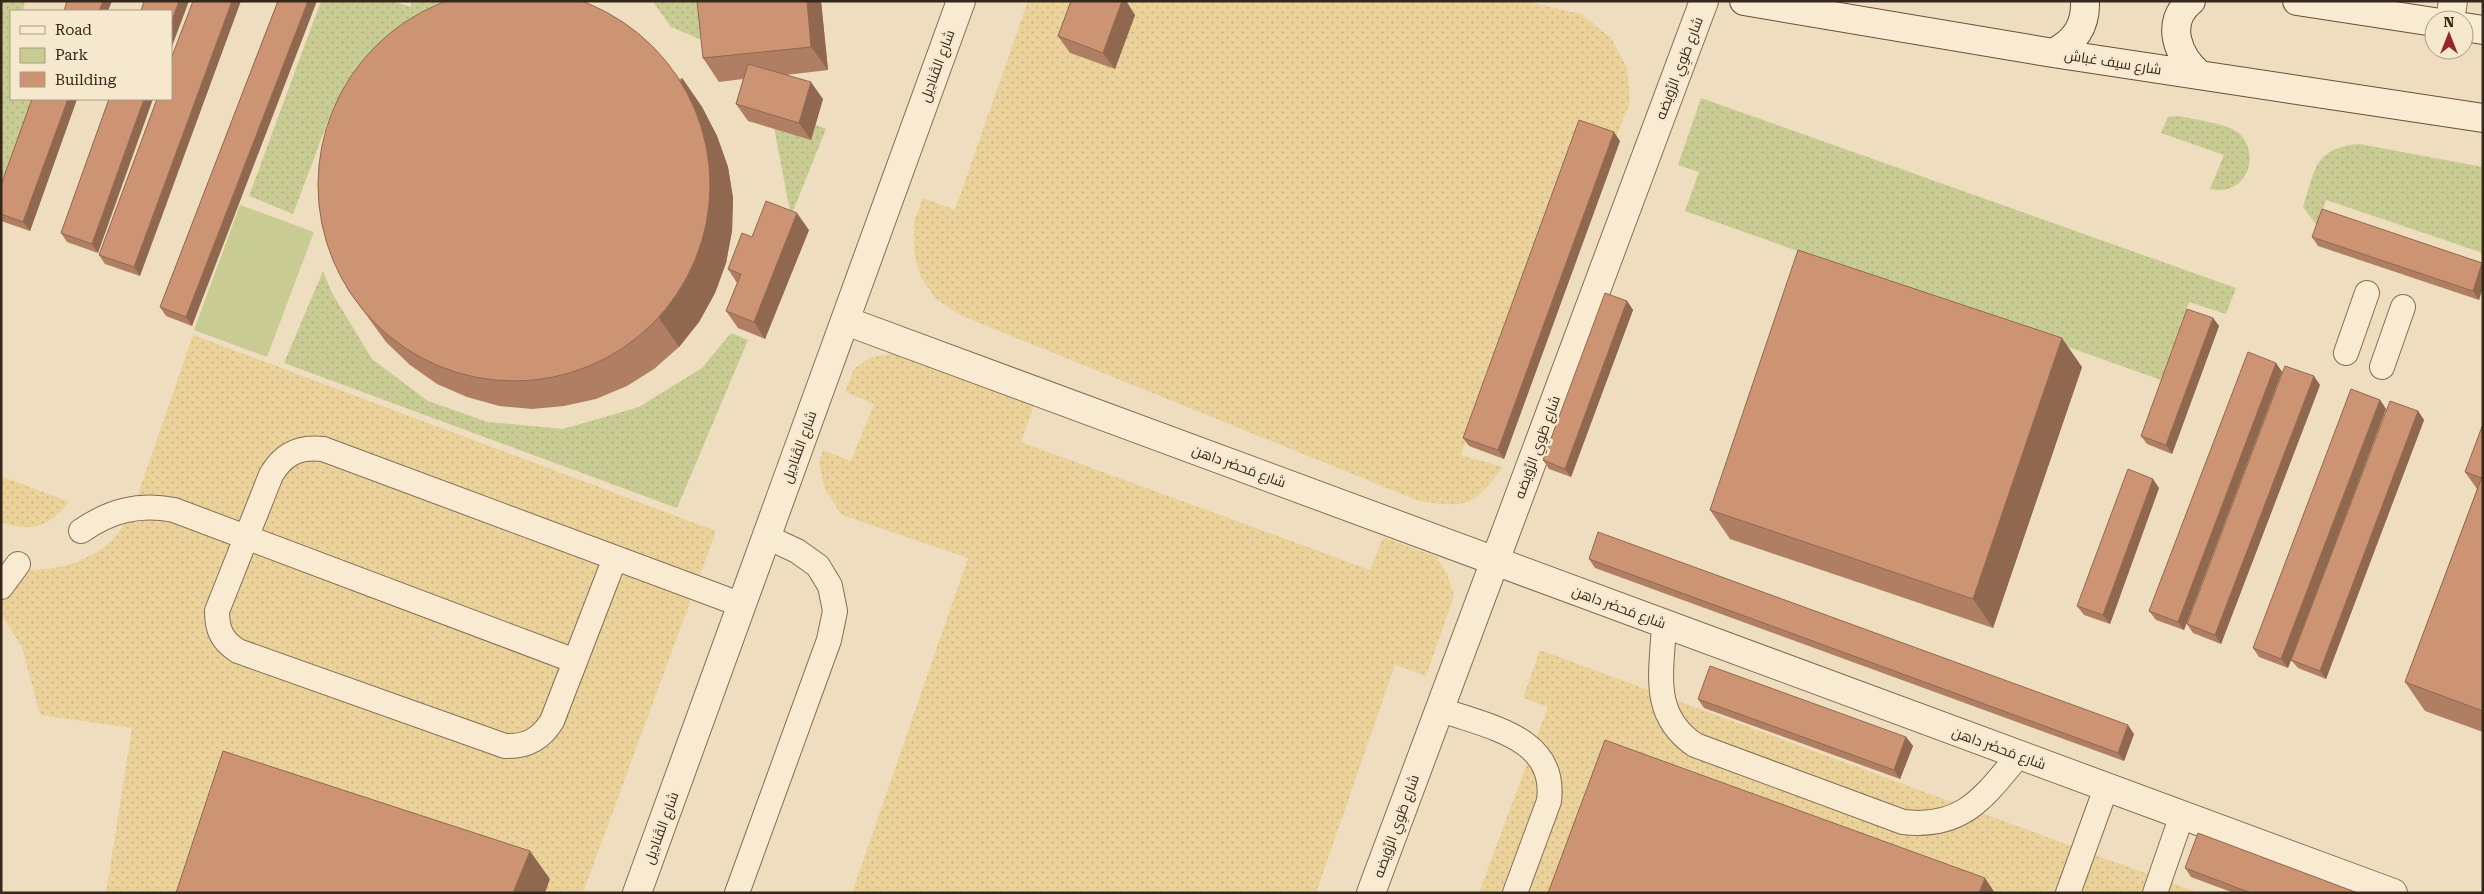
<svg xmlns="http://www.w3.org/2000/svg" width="2484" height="894" font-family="'Roboto Serif',Cairo,serif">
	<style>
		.green { fill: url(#green-dots) }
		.sand { fill: url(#sand-dots) }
		.pitch { fill: #c8cc92 }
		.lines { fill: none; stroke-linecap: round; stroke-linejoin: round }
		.lane-casing { stroke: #876e56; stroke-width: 26 }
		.street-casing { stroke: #876e56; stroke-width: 30 }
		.secondary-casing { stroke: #684f3a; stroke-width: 30 }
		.lane { stroke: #f9ebd1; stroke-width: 24 }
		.street { stroke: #f9ebd1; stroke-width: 28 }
		.secondary { stroke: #f9ebd1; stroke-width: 28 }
		.wall { fill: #b07f63 }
		.shaded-wall { fill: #906850 }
		.building { fill: #cd9473; stroke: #906850 }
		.labels { text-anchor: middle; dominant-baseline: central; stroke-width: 5; stroke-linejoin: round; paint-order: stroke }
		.street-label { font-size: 14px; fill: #36271b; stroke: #f6e8cd }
	</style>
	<defs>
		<pattern id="green-dots" width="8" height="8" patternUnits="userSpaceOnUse" patternTransform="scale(1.25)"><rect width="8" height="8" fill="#c8cc92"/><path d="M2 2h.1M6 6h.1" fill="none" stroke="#acaf7d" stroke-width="1.8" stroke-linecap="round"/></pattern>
		<pattern id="sand-dots" width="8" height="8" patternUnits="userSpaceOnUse" patternTransform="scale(1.25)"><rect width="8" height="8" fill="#ebd19a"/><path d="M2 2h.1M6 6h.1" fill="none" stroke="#cab384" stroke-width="1.8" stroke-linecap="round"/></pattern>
	</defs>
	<rect width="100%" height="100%" fill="#eeddbe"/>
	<path class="green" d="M 1,1 L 25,1 L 23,11 L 11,11 L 11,99 L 37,99 L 1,193 Z
		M 321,1 L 393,1 L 410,7 L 412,1 L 485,1 L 334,105 L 293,214 L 249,196 Z
		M 648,1 L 703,1 L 709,43 L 671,27 L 653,2 Z
		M 1701,98 L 2236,288 L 2226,314 L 2189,302 L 2161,380 L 1685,211 L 1699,172 L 1678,165 Z
		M 770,107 L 826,129 L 791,216 Z
		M 2178,116 C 2193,119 2230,124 2240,134 C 2262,158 2244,197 2210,189 L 2224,155 L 2161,133 L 2168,117 Z
		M 2359,144 L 2483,167 L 2483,253 L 2326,200 L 2317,226 L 2303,207 C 2316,169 2313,149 2359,144 Z
		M 323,271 L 332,293 L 372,359 L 428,401 L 488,422 L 563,429 L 639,407 L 702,368 L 731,333 L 748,340 L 677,508 L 284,363 Z"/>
	<path class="sand" d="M 1028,1 L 1525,1 L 1581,14 L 1611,38 L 1627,68 L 1630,103 L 1616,137 L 1582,122 L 1461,455 L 1503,467 C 1472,507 1469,508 1419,501 L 960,315 L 936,299 L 921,278 L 914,253 L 914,221 L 923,198 L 955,210 Z
		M 193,335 L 716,531 L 583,893 L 106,893 L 132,728 L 40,715 L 22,647 L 1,614 L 1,564 C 37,577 84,567 112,540 C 119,533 125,523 131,515 Z
		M 904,352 L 1036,400 L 1021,442 L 1370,570 L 1383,537 L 1437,557 L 1447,574 L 1454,596 L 1426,676 L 1395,665 L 1316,893 L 852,893 L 968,558 L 842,515 L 825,490 L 819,462 L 823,450 L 851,461 L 874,404 L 845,392 L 854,369 L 871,357 Z
		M 1,476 L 69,502 C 49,527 32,533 1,522 Z
		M 1540,650 L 2199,893 L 1479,893 L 1548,707 L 1523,698 Z"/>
	<path class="pitch" d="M 240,205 L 314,232 L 267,357 L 194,330 Z"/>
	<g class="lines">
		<g class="lane-casing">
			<path id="lane" d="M 2346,353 L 2367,293
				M 2382,367 L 2403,307
				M 81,531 C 110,511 138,503 174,510 L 575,661
				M 615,558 L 552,721 C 541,739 527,747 505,746 L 238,651 C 222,641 217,630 217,611 L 271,475 C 283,454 299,446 323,449 L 742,605
				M 1,587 L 18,564
				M 1664,624 C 1662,672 1650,714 1695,745 L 1903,822 C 1963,829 1984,797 2019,755
				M 1439,709 C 1487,727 1557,736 1549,801 L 1515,893
				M 737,893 L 829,640 L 835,611 L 830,586 L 818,566 L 797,551 L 767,537
				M 2068,893 L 2106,788
				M 2155,893 L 2182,815"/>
		</g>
		<g class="street-casing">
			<path id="street" d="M 2450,20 L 2453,1
				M 846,321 L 2393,893
				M 637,893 L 961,1
				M 1371,893 L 1704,1"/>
		</g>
		<g class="secondary-casing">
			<path id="secondary" d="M 1744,1 L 2053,53 L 2483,118
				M 2191,1 C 2164,22 2178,57 2200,75
				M 2297,1 L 2434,22
				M 2464,27 L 2483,30
				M 2053,53 C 2075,42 2086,26 2085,1"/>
		</g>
		<use href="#lane" class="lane"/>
		<use href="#street" class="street"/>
		<use href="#secondary" class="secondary"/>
	</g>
	<path class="wall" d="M 278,1 L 192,326 L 166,316 L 160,307 Z
		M 821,1 L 828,70 L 786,75 L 823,99 L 811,140 L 748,121 L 736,104 L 743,79 L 719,82 L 703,58 Z
		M 1071,1 L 1126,1 L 1135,15 L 1115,69 L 1070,53 L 1058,36 Z
		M 682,78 L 702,107 L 717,136 L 728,167 L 733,198 L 732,231 L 726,263 L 715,293 L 699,322 L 679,347 L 654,369 L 627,386 L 596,399 L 564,406 L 532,409 L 499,406 L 467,397 L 437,384 L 410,365 L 386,342 L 346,287 Z
		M 32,99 L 77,99 L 30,231 L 1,221 L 1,185 Z
		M 109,99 L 98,253 L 67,242 L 61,233 Z
		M 157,99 L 140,276 L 105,264 L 99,255 Z
		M 1620,141 L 1504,459 L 1469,446 L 1463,438 Z
		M 809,230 L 765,339 L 738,328 L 726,311 L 737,283 L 728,269 L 752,237 Z
		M 2312,237 L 2482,263 L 2479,300 L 2318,246 Z
		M 1627,301 L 1633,310 L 1571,477 L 1549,469 L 1543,460 Z
		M 2213,318 L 2219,326 L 2172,454 L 2147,444 L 2141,436 Z
		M 2276,363 L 2282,372 L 2184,630 L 2156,620 L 2149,611 Z
		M 2082,367 L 1993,628 L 1730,539 L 1710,510 Z
		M 2320,385 L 2221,644 L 2193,633 L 2187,624 Z
		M 2380,400 L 2386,409 L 2288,668 L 2259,657 L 2253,648 Z
		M 2418,411 L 2424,420 L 2326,679 L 2298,668 L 2291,660 Z
		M 2483,424 L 2483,732 L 2425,711 L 2405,682 L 2477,489 L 2465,472 Z
		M 2159,488 L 2110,624 L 2084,615 L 2077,606 Z
		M 1589,559 L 2134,734 L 2124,761 L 1595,568 Z
		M 1698,699 L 1906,737 L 1913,746 L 1900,779 L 1704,708 Z
		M 2185,868 L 2358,893 L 2234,893 L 2191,877 Z"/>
	<path class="shaded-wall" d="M 103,1 L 112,1 L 108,11 L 99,11 Z
		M 179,1 L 189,1 L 171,49 L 171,23 Z
		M 232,1 L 241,1 L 140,276 L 134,267 Z
		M 308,1 L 317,1 L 192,326 L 186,317 Z
		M 807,1 L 821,1 L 828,70 L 811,47 Z
		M 1122,1 L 1126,1 L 1135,15 L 1115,69 L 1103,53 Z
		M 682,78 L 702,107 L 717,136 L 728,167 L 733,198 L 732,231 L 726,263 L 715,293 L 699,322 L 679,347 L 659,318 Z
		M 811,82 L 823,99 L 811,140 L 799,123 Z
		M 68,99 L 77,99 L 30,231 L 23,222 Z
		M 144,99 L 153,99 L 98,253 L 92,244 Z
		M 1614,132 L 1620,141 L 1504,459 L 1498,450 Z
		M 797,213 L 809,230 L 765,339 L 754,322 Z
		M 2482,263 L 2483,264 L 2483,288 L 2479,300 L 2473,291 Z
		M 1627,301 L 1633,310 L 1571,477 L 1565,469 Z
		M 2213,318 L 2219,326 L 2172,454 L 2166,445 Z
		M 2062,338 L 2082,367 L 1993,628 L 1973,599 Z
		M 2276,363 L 2282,372 L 2184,630 L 2178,622 Z
		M 2314,376 L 2320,385 L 2221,644 L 2215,635 Z
		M 2380,400 L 2386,409 L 2288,668 L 2281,659 Z
		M 2418,411 L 2424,420 L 2326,679 L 2320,671 Z
		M 2153,479 L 2159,488 L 2110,624 L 2103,615 Z
		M 2128,725 L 2134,734 L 2124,761 L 2118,753 Z
		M 1906,737 L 1913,746 L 1900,779 L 1894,770 Z
		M 530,851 L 550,879 L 545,893 L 513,893 Z
		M 1985,878 L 1995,893 L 1979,893 Z"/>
	<path class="building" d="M318 185a196 196 0 1 1 392 0a196 196 0 1 1-392 0Z
		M 67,1 L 103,1 L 99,11 L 64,11 Z
		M 144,1 L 179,1 L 171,23 L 171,11 L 141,11 Z
		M 193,1 L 232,1 L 134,267 L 99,255 L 157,99 L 171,99 L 171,59 Z
		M 278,1 L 308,1 L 186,317 L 160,307 Z
		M 697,1 L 807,1 L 811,47 L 703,58 Z
		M 1071,1 L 1122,1 L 1103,53 L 1058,36 Z
		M 748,64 L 811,82 L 799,123 L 736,104 Z
		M 32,99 L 68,99 L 23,222 L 1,214 L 1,185 Z
		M 109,99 L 144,99 L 92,244 L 61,233 Z
		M 1579,120 L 1614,132 L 1498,450 L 1463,438 Z
		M 766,201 L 797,213 L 754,322 L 726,311 L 741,274 L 728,269 L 742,233 L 752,237 Z
		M 2322,209 L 2482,263 L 2473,291 L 2312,237 Z
		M 1798,250 L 2062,338 L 1973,599 L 1710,510 Z
		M 1605,293 L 1627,301 L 1565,469 L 1543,460 Z
		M 2187,309 L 2213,318 L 2166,445 L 2141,436 Z
		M 2248,352 L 2276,363 L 2178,622 L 2149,611 Z
		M 2285,366 L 2314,376 L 2215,635 L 2187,624 Z
		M 2351,389 L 2380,400 L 2281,659 L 2253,648 Z
		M 2390,401 L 2418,411 L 2320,671 L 2291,660 Z
		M 2483,424 L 2483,477 L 2482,478 L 2465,472 Z
		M 2128,469 L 2153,479 L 2103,615 L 2077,606 Z
		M 2482,477 L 2483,477 L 2483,711 L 2405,682 Z
		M 1598,532 L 2128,725 L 2118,753 L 1589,559 Z
		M 1710,666 L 1906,737 L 1894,770 L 1698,699 Z
		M 1605,740 L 1985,878 L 1979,893 L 1548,893 Z
		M 223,751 L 530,851 L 513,893 L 176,893 Z
		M 2198,833 L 2358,893 L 2251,893 L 2185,868 Z"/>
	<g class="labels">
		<g class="street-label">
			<text transform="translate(2113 62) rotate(9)">شارع سيف غباش</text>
			<text transform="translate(937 66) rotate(-70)">شارع القَنادِيل</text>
			<text transform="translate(1679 68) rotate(-69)">شارع طَوِي الرِّوَيضه</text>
			<text transform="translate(799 447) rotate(-70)">شارع القَنادِيل</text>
			<text transform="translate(1537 447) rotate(-70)">شارع طَوِي الرِّوَيضه</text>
			<text transform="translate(1239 466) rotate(20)">شارع مَحضَر داهن</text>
			<text transform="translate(1619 607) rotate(20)">شارع مَحضَر داهن</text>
			<text transform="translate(1999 748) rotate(20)">شارع مَحضَر داهن</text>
			<text transform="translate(1396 826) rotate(-70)">شارع طَوِي الرِّوَيضه</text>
			<text transform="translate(661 828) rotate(-70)">شارع القَنادِيل</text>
		</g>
	</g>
	<rect width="2484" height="894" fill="none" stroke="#36271b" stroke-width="5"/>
	<rect x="10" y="10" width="162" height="90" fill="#f6e8cd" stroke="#a99b86"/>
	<rect x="20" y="26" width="25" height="8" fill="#f9ebd1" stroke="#a99b86"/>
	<text x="55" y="35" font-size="15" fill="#36271b">Road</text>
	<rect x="20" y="48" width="25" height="15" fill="#c8cc92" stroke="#a99b86"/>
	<text x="55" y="60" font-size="15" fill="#36271b">Park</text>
	<rect x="20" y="72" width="25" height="15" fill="#cd9473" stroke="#a99b86"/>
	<text x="55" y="85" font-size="15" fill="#36271b">Building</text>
	<g transform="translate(2449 35)"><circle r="24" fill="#f6e8cd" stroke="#a99b86"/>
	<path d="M0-4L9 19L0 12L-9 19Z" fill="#97252c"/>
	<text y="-8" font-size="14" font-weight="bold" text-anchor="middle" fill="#36271b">N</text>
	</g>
</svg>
